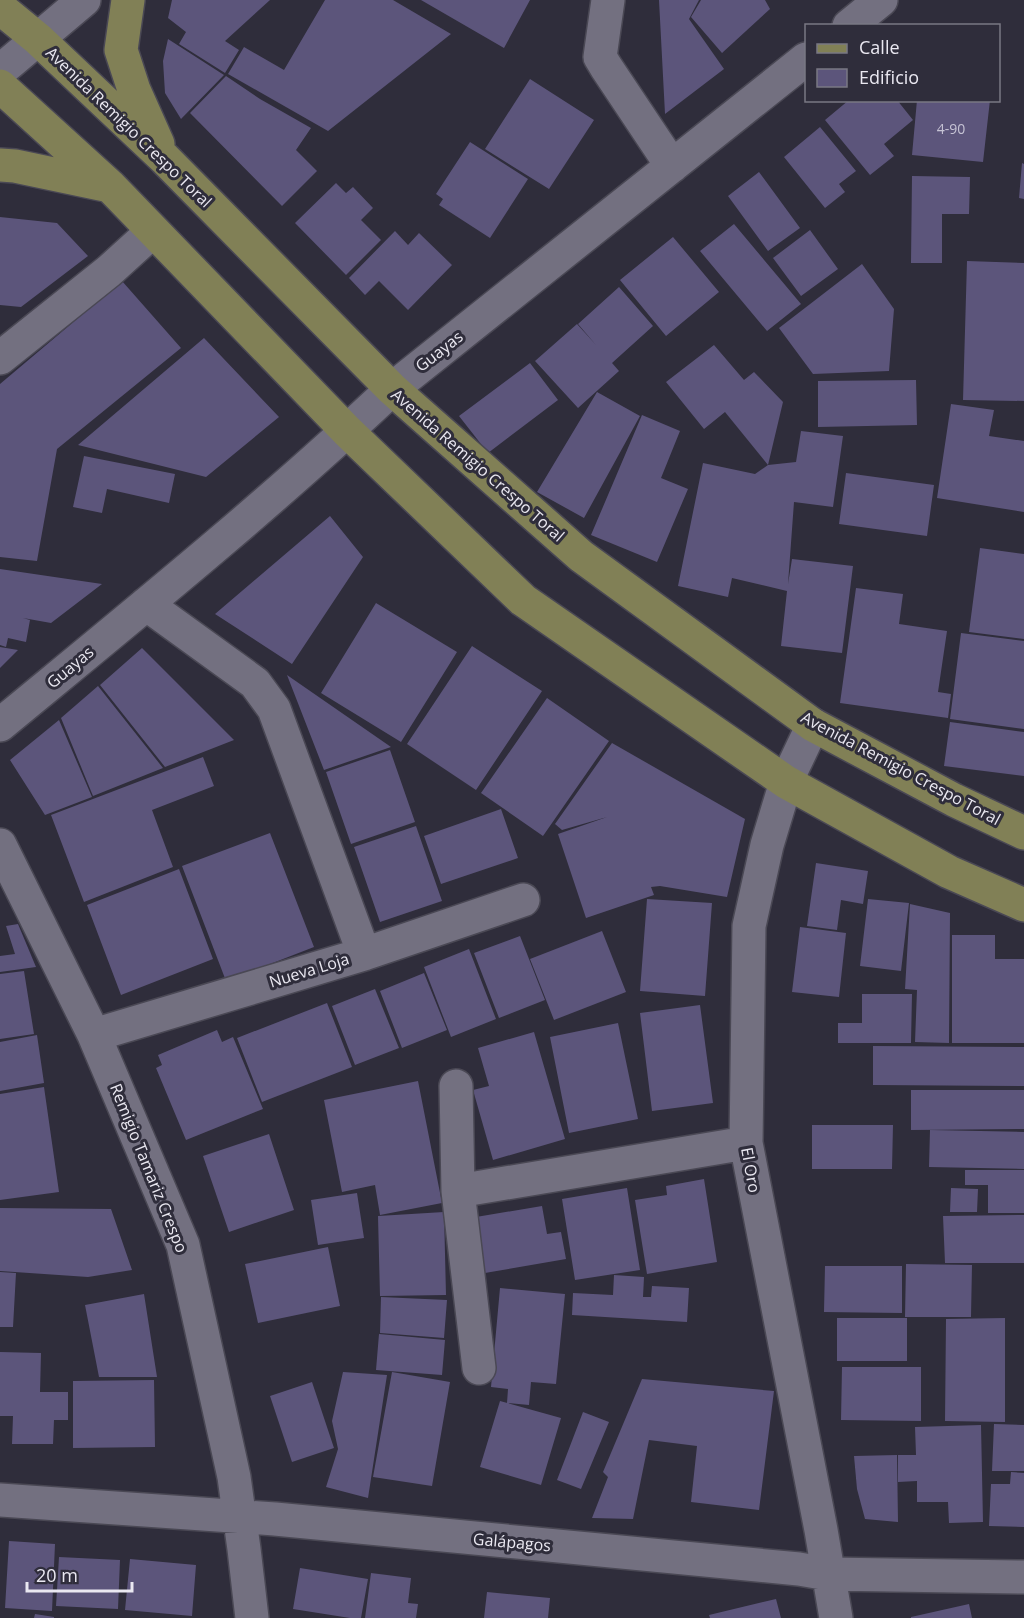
<svg xmlns="http://www.w3.org/2000/svg" width="1024" height="1618" font-family="'Open Sans',sans-serif">
	<style>
		.building { fill: #5c557b }
		.lines { fill: none; stroke-linecap: round; stroke-linejoin: round }
		.minor-casing { stroke: #4a4854; stroke-width: 36 }
		.major-casing { stroke: #4a4854; stroke-width: 36 }
		.minor { stroke: #737080; stroke-width: 33 }
		.major { stroke: #818056; stroke-width: 33 }
		.labels { text-anchor: middle; dominant-baseline: central; stroke-width: 6; stroke-linejoin: round; paint-order: stroke }
		.number-label { font-size: 14px; fill: #c6c3d4 }
		.street-label { font-size: 16px; fill: #eae8f1; stroke: #2f2d3b }
	</style>
	<rect width="100%" height="100%" fill="#2f2d3b"/>
	<path class="building" d="M 172,0 L 270,0 L 225,41 L 239,50 L 225,73 L 179,44 L 186,32 L 168,18 Z
		M 325,0 L 393,0 L 451,34 L 328,131 L 228,74 L 244,47 L 284,70 Z
		M 421,0 L 530,0 L 504,48 Z
		M 659,0 L 699,0 L 689,19 L 724,69 L 665,114 Z
		M 701,0 L 765,0 L 770,9 L 722,53 L 691,17 Z
		M 168,39 L 224,75 L 181,119 L 165,93 L 163,61 Z
		M 226,76 L 260,99 L 311,128 L 296,150 L 317,171 L 282,206 L 190,113 Z
		M 530,79 L 594,120 L 549,189 L 485,149 Z
		M 849,100 L 897,100 L 913,120 L 884,144 L 894,156 L 870,175 L 825,120 Z
		M 917,100 L 990,100 L 983,162 L 912,155 Z
		M 820,127 L 856,171 L 839,184 L 845,192 L 825,208 L 784,157 Z
		M 470,142 L 528,179 L 490,238 L 439,205 L 443,199 L 436,194 Z
		M 1022,163 L 1024,164 L 1024,199 L 1019,198 Z
		M 759,172 L 800,228 L 768,251 L 728,196 Z
		M 912,176 L 970,177 L 969,214 L 942,214 L 942,263 L 911,263 Z
		M 336,183 L 346,193 L 353,187 L 373,208 L 361,220 L 381,240 L 346,275 L 295,223 Z
		M 0,217 L 57,223 L 88,256 L 21,307 L 0,305 Z
		M 734,224 L 801,304 L 767,331 L 700,251 Z
		M 810,230 L 838,269 L 801,296 L 773,258 Z
		M 395,231 L 408,245 L 419,233 L 452,265 L 408,310 L 379,281 L 365,295 L 349,278 Z
		M 673,237 L 719,292 L 666,336 L 620,280 Z
		M 967,261 L 1024,263 L 1024,401 L 963,400 Z
		M 862,264 L 894,309 L 889,371 L 813,374 L 779,328 Z
		M 122,281 L 181,348 L 57,449 L 37,561 L 0,557 L 0,384 Z
		M 619,287 L 653,326 L 612,363 L 619,371 L 578,408 L 535,361 L 577,324 L 596,345 L 578,324 Z
		M 204,338 L 279,417 L 206,477 L 78,445 Z
		M 714,345 L 744,380 L 754,372 L 783,402 L 768,465 L 725,412 L 704,429 L 666,382 Z
		M 530,363 L 558,400 L 488,453 L 459,416 Z
		M 916,380 L 917,425 L 818,427 L 818,381 Z
		M 597,392 L 640,416 L 584,518 L 537,492 Z
		M 951,404 L 994,410 L 989,436 L 1024,441 L 1024,512 L 937,498 Z
		M 642,415 L 680,431 L 661,478 L 688,489 L 657,562 L 591,535 Z
		M 801,431 L 843,436 L 833,507 L 794,502 L 788,584 L 792,559 L 853,566 L 842,653 L 781,646 L 787,591 L 732,578 L 728,597 L 678,586 L 703,463 L 755,474 L 768,465 L 796,462 Z
		M 84,456 L 175,474 L 169,503 L 107,489 L 102,513 L 73,507 Z
		M 846,473 L 934,485 L 927,536 L 839,524 Z
		M 330,516 L 363,557 L 292,664 L 215,614 Z
		M 980,548 L 1024,554 L 1024,639 L 969,632 Z
		M 0,569 L 102,584 L 51,623 L 23,618 L 30,620 L 26,642 L 8,638 L 6,647 L 0,645 Z
		M 856,588 L 903,594 L 899,624 L 947,631 L 938,692 L 951,694 L 948,718 L 840,703 Z
		M 376,603 L 457,652 L 401,742 L 321,693 Z
		M 961,633 L 1024,641 L 1024,729 L 950,719 Z
		M 472,646 L 542,691 L 476,790 L 407,744 Z
		M 0,647 L 18,650 L 0,668 Z
		M 142,648 L 234,740 L 165,767 L 100,685 Z
		M 287,675 L 391,747 L 324,770 Z
		M 98,686 L 163,768 L 93,796 L 61,718 Z
		M 547,698 L 609,741 L 543,836 L 481,793 Z
		M 59,720 L 92,797 L 45,815 L 10,760 Z
		M 950,722 L 1024,732 L 1024,776 L 944,766 Z
		M 612,743 L 745,819 L 727,897 L 660,886 L 651,887 L 654,895 L 586,918 L 558,834 L 607,817 L 562,830 L 555,824 Z
		M 390,750 L 415,822 L 351,844 L 326,772 Z
		M 203,757 L 214,786 L 152,810 L 173,867 L 84,902 L 51,815 Z
		M 501,809 L 518,858 L 441,884 L 424,836 Z
		M 416,826 L 442,901 L 380,922 L 354,847 Z
		M 270,833 L 314,947 L 226,981 L 182,866 Z
		M 816,863 L 868,871 L 863,904 L 841,900 L 837,930 L 807,926 Z
		M 179,869 L 213,959 L 121,995 L 87,905 Z
		M 647,899 L 712,903 L 705,996 L 640,991 Z
		M 868,899 L 909,903 L 901,971 L 860,966 Z
		M 910,904 L 950,913 L 949,1043 L 915,1042 L 917,990 L 905,989 Z
		M 18,924 L 36,967 L 0,972 L 0,956 L 15,954 L 6,926 Z
		M 800,927 L 846,933 L 839,997 L 792,992 Z
		M 602,931 L 626,992 L 554,1020 L 530,959 Z
		M 952,935 L 995,935 L 995,959 L 1024,959 L 1024,1043 L 952,1043 Z
		M 520,936 L 545,1000 L 499,1018 L 474,953 Z
		M 469,949 L 496,1019 L 451,1037 L 424,967 Z
		M 24,971 L 34,1034 L 0,1039 L 0,974 Z
		M 424,973 L 447,1030 L 402,1048 L 380,991 Z
		M 375,989 L 399,1048 L 355,1065 L 332,1006 Z
		M 862,994 L 912,994 L 911,1043 L 838,1043 L 838,1023 L 862,1023 Z
		M 327,1003 L 352,1067 L 262,1102 L 237,1038 Z
		M 700,1005 L 713,1103 L 652,1111 L 640,1013 Z
		M 618,1023 L 638,1119 L 569,1133 L 550,1037 Z
		M 217,1030 L 222,1042 L 233,1037 L 263,1109 L 186,1140 L 156,1068 L 162,1065 L 158,1055 Z
		M 534,1032 L 565,1139 L 493,1160 L 473,1090 L 489,1086 L 478,1048 Z
		M 37,1035 L 44,1083 L 0,1091 L 0,1042 Z
		M 873,1046 L 1024,1047 L 1024,1086 L 873,1085 Z
		M 418,1081 L 442,1203 L 380,1215 L 375,1185 L 342,1192 L 324,1100 Z
		M 44,1087 L 59,1192 L 0,1200 L 0,1094 Z
		M 911,1090 L 1024,1090 L 1024,1129 L 911,1130 Z
		M 812,1125 L 893,1125 L 892,1169 L 812,1169 Z
		M 930,1130 L 1024,1132 L 1024,1169 L 929,1167 Z
		M 269,1134 L 294,1210 L 229,1232 L 203,1156 Z
		M 965,1170 L 1024,1170 L 1024,1213 L 988,1213 L 988,1185 L 965,1185 Z
		M 704,1179 L 717,1262 L 647,1274 L 635,1200 L 667,1195 L 666,1186 Z
		M 627,1188 L 640,1270 L 575,1280 L 562,1199 Z
		M 951,1188 L 978,1189 L 977,1212 L 950,1212 Z
		M 357,1193 L 364,1238 L 318,1245 L 311,1200 Z
		M 542,1206 L 547,1234 L 561,1232 L 566,1259 L 485,1273 L 476,1217 Z
		M 0,1208 L 111,1209 L 132,1270 L 88,1277 L 0,1271 Z
		M 444,1212 L 446,1295 L 380,1296 L 378,1216 Z
		M 1024,1215 L 1024,1263 L 945,1263 L 943,1216 Z
		M 328,1247 L 340,1306 L 258,1323 L 245,1264 Z
		M 906,1264 L 972,1265 L 971,1317 L 905,1317 Z
		M 825,1266 L 902,1266 L 902,1313 L 824,1312 Z
		M 0,1272 L 16,1273 L 13,1327 L 0,1327 Z
		M 614,1275 L 644,1277 L 643,1297 L 651,1297 L 652,1286 L 689,1288 L 687,1322 L 572,1315 L 573,1293 L 613,1295 Z
		M 500,1288 L 565,1294 L 556,1384 L 531,1382 L 529,1405 L 507,1403 L 508,1389 L 491,1387 Z
		M 144,1294 L 157,1377 L 99,1377 L 85,1305 Z
		M 381,1297 L 447,1300 L 444,1338 L 380,1333 Z
		M 837,1318 L 907,1318 L 907,1361 L 837,1361 Z
		M 1005,1318 L 1005,1422 L 945,1421 L 946,1319 Z
		M 379,1334 L 445,1340 L 442,1375 L 376,1370 Z
		M 0,1352 L 41,1353 L 40,1392 L 68,1392 L 68,1420 L 54,1420 L 53,1444 L 12,1444 L 13,1416 L 0,1416 Z
		M 842,1367 L 921,1367 L 921,1421 L 841,1420 Z
		M 343,1372 L 387,1375 L 368,1498 L 326,1487 L 338,1449 L 332,1421 Z
		M 392,1372 L 450,1382 L 432,1486 L 373,1477 Z
		M 642,1379 L 774,1391 L 759,1510 L 691,1502 L 697,1446 L 649,1440 L 633,1519 L 592,1518 L 608,1477 L 603,1472 Z
		M 154,1380 L 155,1447 L 73,1448 L 73,1381 Z
		M 312,1382 L 334,1448 L 292,1462 L 270,1396 Z
		M 500,1401 L 561,1418 L 541,1485 L 480,1467 Z
		M 583,1412 L 609,1422 L 581,1489 L 557,1480 Z
		M 994,1424 L 1024,1425 L 1024,1471 L 992,1471 Z
		M 981,1425 L 983,1522 L 949,1523 L 948,1502 L 917,1502 L 917,1481 L 898,1482 L 898,1455 L 916,1455 L 915,1427 Z
		M 897,1455 L 898,1522 L 865,1519 L 857,1489 L 854,1456 Z
		M 1011,1472 L 1024,1473 L 1024,1527 L 989,1526 L 991,1484 L 1010,1484 Z
		M 9,1541 L 55,1544 L 52,1611 L 5,1608 Z
		M 59,1557 L 120,1560 L 118,1609 L 56,1606 Z
		M 130,1559 L 196,1565 L 192,1616 L 125,1610 Z
		M 300,1568 L 368,1579 L 361,1618 L 350,1618 L 293,1609 Z
		M 371,1573 L 411,1578 L 408,1603 L 418,1604 L 416,1618 L 365,1618 Z
		M 487,1592 L 550,1598 L 548,1618 L 484,1618 Z
		M 776,1599 L 781,1618 L 710,1618 L 709,1615 Z
		M 969,1604 L 972,1618 L 911,1618 L 911,1617 Z
		M 35,1614 L 54,1617 L 54,1618 L 34,1618 Z"/>
	<g class="lines">
		<g class="minor-casing">
			<path id="minor" d="M 608,0 L 600,57 L 606,67 L 672,166
				M 849,26 L 881,0
				M 0,71 L 84,0
				M 0,358 L 109,271 L 153,231
				M 146,604 L 255,683 L 274,709 L 364,954
				M 0,725 C 132,616 267,507 392,389 L 806,59
				M 813,725 L 786,782 L 767,845 L 749,926 L 746,1143 L 821,1530 L 836,1618
				M 0,845 L 94,1035 L 183,1245 L 234,1477 L 244,1549 L 252,1618
				M 94,1035 L 364,954 L 523,900
				M 456,1086 L 458,1191 L 479,1368
				M 458,1191 L 746,1143
				M 0,1500 L 275,1519 L 799,1569 L 828,1574 L 1024,1577"/>
		</g>
		<g class="major-casing">
			<path id="major" d="M 128,0 L 121,50 L 134,90 L 158,144
				M 0,8 L 38,39 L 165,159 L 392,389 L 581,556 L 813,725 L 954,800 L 1024,833
				M 0,86 L 110,186 L 347,431 L 523,600 L 786,782 L 949,872 L 1024,905
				M 0,165 L 15,166 L 110,186"/>
		</g>
		<use href="#minor" class="minor"/>
		<use href="#major" class="major"/>
	</g>
	<g class="labels">
		<g class="number-label">
			<text x="951" y="128">4-90</text>
		</g>
		<g class="street-label">
			<text transform="translate(129 127) rotate(44)">Avenida Remigio Crespo Toral</text>
			<text transform="translate(439 351) rotate(-38)">Guayas</text>
			<text transform="translate(478 465) rotate(41)">Avenida Remigio Crespo Toral</text>
			<text transform="translate(70 667) rotate(-40)">Guayas</text>
			<text transform="translate(901 768) rotate(28)">Avenida Remigio Crespo Toral</text>
			<text transform="translate(309 970) rotate(-17)">Nueva Loja</text>
			<text transform="translate(149 1168) rotate(68)">Remigio Tamariz Crespo</text>
			<text transform="translate(751 1170) rotate(80)">El Oro</text>
			<text transform="translate(512 1542) rotate(5)">Galápagos</text>
		</g>
	</g>
	<rect x="805" y="24" width="195" height="78" fill="#2f2d3b" stroke="#7a7884" stroke-width="1.5"/>
	<rect x="817" y="44" width="30" height="9" fill="#818056" stroke="#7a7884" stroke-width="1.5"/>
	<text x="859" y="54" font-size="18" fill="#eae8f1">Calle</text>
	<rect x="817" y="69" width="30" height="18" fill="#5c557b" stroke="#7a7884" stroke-width="1.5"/>
	<text x="859" y="84" font-size="18" fill="#eae8f1">Edificio</text>
	<path d="M27 1582v9h105v-9" fill="none" stroke="#eae8f1" stroke-width="3"/>
	<text x="36" y="1582" font-size="18" fill="#eae8f1" stroke="#2f2d3b" stroke-width="4.5" paint-order="stroke">20 m</text>
</svg>
